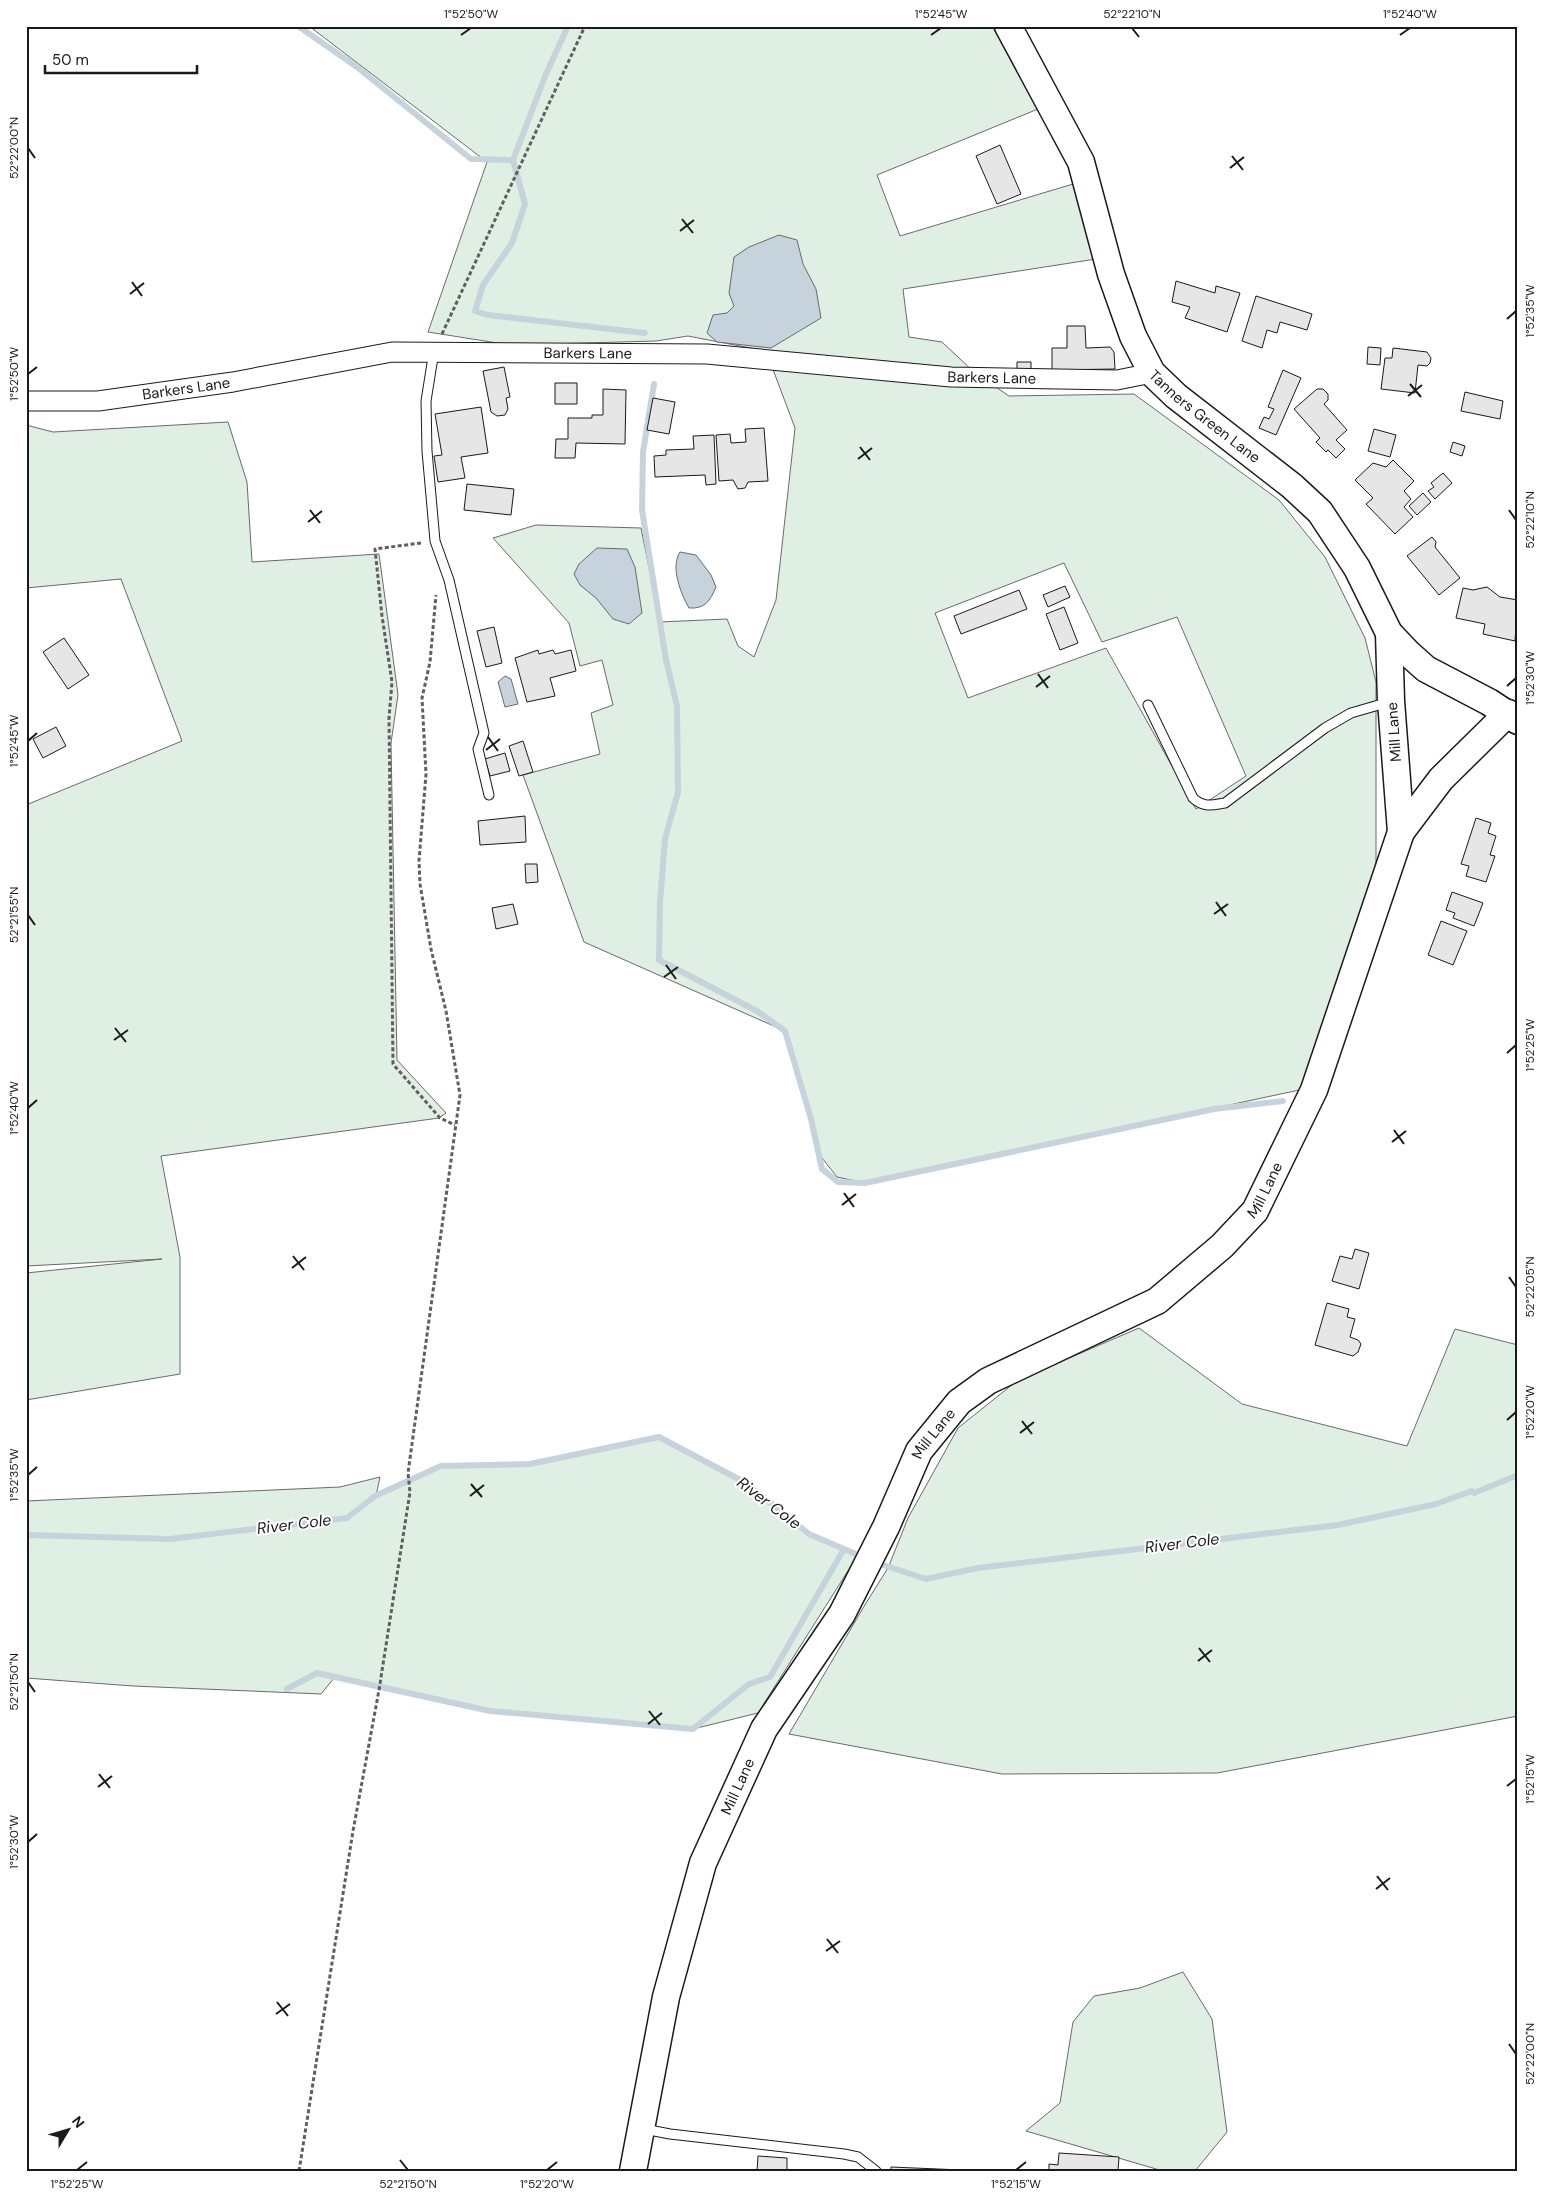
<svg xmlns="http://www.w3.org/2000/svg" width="1544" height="2197" font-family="'DM Sans',sans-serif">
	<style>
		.green { fill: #e0efe3; stroke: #6a6a6a; fill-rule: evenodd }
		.water { fill: #c6d2dc; stroke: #6a6a6a }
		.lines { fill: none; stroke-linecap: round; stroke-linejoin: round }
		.stream { stroke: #c6d2dc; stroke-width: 6 }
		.building { fill: #e6e6e6; stroke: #1a1a1a }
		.lane-casing { stroke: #1a1a1a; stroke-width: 11 }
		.street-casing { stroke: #1a1a1a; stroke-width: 21 }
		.secondary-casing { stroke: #1a1a1a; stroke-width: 29 }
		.path { stroke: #5f5f5f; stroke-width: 3; stroke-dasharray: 4 2.5; stroke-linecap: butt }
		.lane { stroke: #fff; stroke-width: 9 }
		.street { stroke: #fff; stroke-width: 19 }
		.secondary { stroke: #fff; stroke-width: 26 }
		.ticks { fill: none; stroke: #1a1a1a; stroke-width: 2 }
		.labels { text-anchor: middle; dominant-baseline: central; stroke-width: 4; stroke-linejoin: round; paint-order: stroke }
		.street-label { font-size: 15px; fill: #1a1a1a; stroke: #fff }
		.water-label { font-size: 16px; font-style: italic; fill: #1a1a1a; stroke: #fff }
		.neatline { fill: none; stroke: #1a1a1a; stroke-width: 2 }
		.ticks-label { font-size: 12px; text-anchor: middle; fill: #1a1a1a }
	</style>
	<rect width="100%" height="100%" fill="#fff"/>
	<path class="green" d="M 309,26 L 992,26 L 1038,109 L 877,175 L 900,236 L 1073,184 L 1096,259 L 903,289 L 909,337 L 942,342 L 974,372 L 1009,396 L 1134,394 L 1279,500 L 1325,557 L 1365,638 L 1376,682 L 1376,879 L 1328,1007 L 1304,1089 L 865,1183 L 837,1177 L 822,1158 L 785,1031 L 584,942 L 523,775 L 600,754 L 591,713 L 613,705 L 602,660 L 580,666 L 569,623 L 493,538 L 536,525 L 641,528 L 660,622 L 727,619 L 738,646 L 754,657 L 776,600 L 795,428 L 766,351 L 688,336 L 656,341 L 510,345 L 428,332 L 487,162 ZM 1064,563 L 1102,642 L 1177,617 L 1246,776 L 1196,809 L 1106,648 L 968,698 L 935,613 Z
		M 228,422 L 247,482 L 252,562 L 379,554 L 398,695 L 391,743 L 397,1060 L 446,1113 L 439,1118 L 161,1156 L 180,1257 L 180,1374 L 26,1400 L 26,1273 L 162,1259 L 26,1266 L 26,805 L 182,741 L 121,579 L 26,588 L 26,425 L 53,432 Z
		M 1139,1328 L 1242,1404 L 1407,1446 L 1455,1329 L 1518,1345 L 1518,1716 L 1217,1773 L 1002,1774 L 789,1734 L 866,1603 L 888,1568 L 908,1518 L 958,1428 L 1018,1380 Z
		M 659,1437 L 746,1483 L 809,1534 L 858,1555 L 758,1713 L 693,1729 L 490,1711 L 335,1677 L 321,1694 L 133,1686 L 26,1678 L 26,1501 L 340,1487 L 380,1477 L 376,1496 L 441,1466 L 530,1464 Z
		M 1183,1972 L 1212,2019 L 1227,2132 L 1195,2171 L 1163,2171 L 1026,2131 L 1060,2103 L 1073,2022 L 1094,1996 L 1140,1988 Z"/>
	<path class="water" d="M 779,235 L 797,240 L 803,264 L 816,289 L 821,318 L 771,348 L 717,342 L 707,333 L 713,315 L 727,313 L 734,306 L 729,293 L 734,257 L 749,247 Z
		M 597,548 L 627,549 L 635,567 L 642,613 L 629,624 L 613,619 L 596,598 L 580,585 L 574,574 L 579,564 Z
		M 680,552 L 696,555 L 711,575 L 716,587 C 710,601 705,609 689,608 C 681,594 670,567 680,552 Z
		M 505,676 L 511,679 L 518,704 L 505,707 L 498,682 Z"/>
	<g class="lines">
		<path class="stream" d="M 298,26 L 357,67 L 471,159 L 513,160 L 525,204 L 512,243 L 483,285 L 475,311 L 488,315 L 645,333
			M 513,160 L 546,74 L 568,26
			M 654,384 L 643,452 L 642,510 L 666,660 L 677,706 L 678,792 L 665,839 L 660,902 L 659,960 L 757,1011 L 785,1031 L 811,1119 L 822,1169 L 838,1182 L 865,1183 L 1214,1109 L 1283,1101
			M 26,1535 L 170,1539 L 347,1518 L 375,1496 L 441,1466 L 530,1464 L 659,1437 L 746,1483 L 809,1534 L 865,1558
			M 874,1562 L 926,1579 L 978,1568 L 1338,1525 L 1436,1504 L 1472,1491 L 1474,1493 L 1518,1475
			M 287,1689 L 317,1673 L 490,1711 L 693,1729 L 749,1684 L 770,1677 L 844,1549"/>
	</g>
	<path class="building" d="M 1000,145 L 1021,194 L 997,204 L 976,156 Z
		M 1176,281 L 1215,293 L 1216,286 L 1240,293 L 1227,332 L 1185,318 L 1190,307 L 1172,302 Z
		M 1256,296 L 1312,314 L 1307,330 L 1280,322 L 1277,333 L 1267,330 L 1262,348 L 1242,341 Z
		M 1067,326 L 1085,326 L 1086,348 L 1110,347 L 1114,352 L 1115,369 L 1052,370 L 1052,348 L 1067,348 Z
		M 1368,347 L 1381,348 L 1380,365 L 1367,364 Z
		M 1393,348 L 1427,352 L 1431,358 L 1430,363 L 1427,366 L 1418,365 L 1415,393 L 1381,389 L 1385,358 L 1392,358 Z
		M 1017,362 L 1031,362 L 1031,370 L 1017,370 Z
		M 504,367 L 510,397 L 506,398 L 508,409 L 505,415 L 497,416 L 491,412 L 483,371 Z
		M 1283,370 L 1301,378 L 1276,435 L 1259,428 L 1264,417 L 1269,419 L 1274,409 L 1268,407 Z
		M 555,383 L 577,383 L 577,404 L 555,404 Z
		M 603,389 L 626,390 L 625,444 L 576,443 L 575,458 L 555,458 L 556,439 L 568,439 L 568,418 L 592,418 L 592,415 L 603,415 Z
		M 1317,389 L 1323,389 L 1328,394 L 1328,400 L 1324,404 L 1347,430 L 1336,440 L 1345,449 L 1336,458 L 1328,450 L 1326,452 L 1316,442 L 1320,438 L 1294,409 Z
		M 1465,392 L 1503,401 L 1500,419 L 1461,411 Z
		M 653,398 L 675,402 L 669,434 L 647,430 Z
		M 481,407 L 488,453 L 461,457 L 465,478 L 438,482 L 434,456 L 442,455 L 435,414 Z
		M 764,428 L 768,481 L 748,482 L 745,488 L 738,489 L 733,480 L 719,481 L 716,435 L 730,434 L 731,443 L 746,442 L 745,429 Z
		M 1374,429 L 1396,435 L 1390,457 L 1368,451 Z
		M 714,435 L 716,484 L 706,485 L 705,475 L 655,477 L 654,456 L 666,455 L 666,450 L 694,449 L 693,436 Z
		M 1453,442 L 1465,446 L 1462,456 L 1450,452 Z
		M 1393,460 L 1414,481 L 1404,491 L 1411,499 L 1404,507 L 1413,517 L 1395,534 L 1366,504 L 1373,498 L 1355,480 L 1373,463 L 1386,467 Z
		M 1443,473 L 1452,483 L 1435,499 L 1428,491 L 1434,487 L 1431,483 Z
		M 467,484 L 514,489 L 511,515 L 464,510 Z
		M 1423,493 L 1431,502 L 1417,515 L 1409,506 Z
		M 1432,537 L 1436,542 L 1435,547 L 1460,578 L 1439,595 L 1407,556 Z
		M 1065,586 L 1070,597 L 1048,607 L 1043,595 Z
		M 1487,587 L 1500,597 L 1518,600 L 1515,641 L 1483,634 L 1485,624 L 1456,618 L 1463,588 L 1473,590 Z
		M 1019,590 L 1027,609 L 961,634 L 954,616 Z
		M 1064,607 L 1078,643 L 1060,650 L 1046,614 Z
		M 494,627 L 502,663 L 486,667 L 477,631 Z
		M 64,638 L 89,675 L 68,689 L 43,652 Z
		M 538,650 L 539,654 L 553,650 L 555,654 L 571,650 L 576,671 L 550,678 L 555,696 L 527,702 L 515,658 Z
		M 56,727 L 66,746 L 43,758 L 33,739 Z
		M 523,741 L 533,772 L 519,776 L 509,746 Z
		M 505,753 L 510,771 L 490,776 L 485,759 Z
		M 525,816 L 526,842 L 480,845 L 478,821 Z
		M 1476,818 L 1491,823 L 1488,833 L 1496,836 L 1490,855 L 1495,856 L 1486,882 L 1466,876 L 1469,866 L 1461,864 Z
		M 525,864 L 537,864 L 538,882 L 526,883 Z
		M 1452,892 L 1483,903 L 1474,926 L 1453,918 L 1455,913 L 1446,910 Z
		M 513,904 L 518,924 L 496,929 L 492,908 Z
		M 1441,921 L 1467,931 L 1453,965 L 1428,955 Z
		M 1355,1249 L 1369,1253 L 1359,1289 L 1332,1281 L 1340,1256 L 1352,1259 Z
		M 1327,1303 L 1349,1309 L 1347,1317 L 1355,1319 L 1350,1337 L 1358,1340 L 1361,1344 L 1358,1352 L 1353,1356 L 1315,1345 Z
		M 1059,2153 L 1119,2157 L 1118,2171 L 1049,2171 L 1049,2164 L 1058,2165 Z
		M 758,2156 L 787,2158 L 787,2171 L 757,2171 Z
		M 891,2167 L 985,2171 L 891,2171 Z"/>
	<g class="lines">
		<g class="lane-casing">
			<path id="lane" d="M 434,351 L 426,401 L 427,451 L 435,541 L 449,580 L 484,733 L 478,749 L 489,795
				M 1148,705 L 1193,798 C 1204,808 1212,805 1225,803 L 1325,728 L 1351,713 L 1389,702
				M 644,2129 L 670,2134 L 844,2154 L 858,2157 L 876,2171"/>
		</g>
		<g class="street-casing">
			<g id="street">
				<path id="s1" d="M 26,401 L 98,401 L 233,382 L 392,352 L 707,354 L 951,377 L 1117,380 L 1152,373"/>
			</g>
		</g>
		<g class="secondary-casing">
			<g id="secondary">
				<path id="s2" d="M 1008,26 L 1081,162 L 1111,274 L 1133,336 L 1152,373 L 1176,396 L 1292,486 L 1320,512 L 1357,568 L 1389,633 L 1408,653 L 1426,669 L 1489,702 L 1518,721"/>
				<path d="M 1401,832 L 1441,779 L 1508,713"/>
				<path id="s3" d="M 633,2171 L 666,1997 L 703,1863 L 764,1729 L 842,1614 L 886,1527 L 919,1451 L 959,1402 L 988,1381 L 1157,1301 L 1222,1246 L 1255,1211 L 1314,1090 L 1401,832 L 1391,701 L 1389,633"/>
			</g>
		</g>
		<path class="path" d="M 442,334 L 585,26
			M 421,543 L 375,549 L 382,616 L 392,682 L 389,718 L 393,1064 L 440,1118 L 455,1125
			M 299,2171 L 353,1831 L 379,1690 L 410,1492 L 408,1473 L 460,1095 L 446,1011 L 431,949 L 420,884 L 419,861 L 426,774 L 422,698 L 430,662 L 436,595"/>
		<use href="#lane" class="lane"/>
		<use href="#street" class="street"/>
		<use href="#secondary" class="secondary"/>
	</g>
	<path class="ticks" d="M 1132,28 L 1139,37M 461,35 L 471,28M 931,35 L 941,28M 1400,35 L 1410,28M 28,148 L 35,158M 1232,156 L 1243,170M 1230,168 L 1244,157M 682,219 L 693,233M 680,231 L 694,220M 132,282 L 142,296M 130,294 L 144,283M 1507,319 L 1516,311M 28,374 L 37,367M 1410,384 L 1421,397M 1408,396 L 1422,385M 860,447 L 870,460M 858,459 L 872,448M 310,510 L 320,523M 1509,510 L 1516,520M 308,522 L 322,511M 1038,674 L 1048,688M 1507,686 L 1516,678M 1036,687 L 1050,676M 488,737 L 498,751M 28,741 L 37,733M 486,750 L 500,739M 1216,902 L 1226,916M 1214,914 L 1228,904M 28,915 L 35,925M 666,965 L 676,979M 664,977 L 678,967M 115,1028 L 126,1042M 114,1040 L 128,1030M 1507,1053 L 1516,1045M 28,1108 L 37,1100M 1394,1130 L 1404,1144M 1392,1142 L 1406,1131M 844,1193 L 854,1207M 842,1205 L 856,1194M 293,1256 L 304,1270M 292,1268 L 306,1257M 1509,1277 L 1516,1287M 1507,1420 L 1516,1412M 1022,1421 L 1032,1434M 1020,1433 L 1034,1422M 28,1475 L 37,1467M 471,1484 L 482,1497M 470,1496 L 484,1485M 1199,1648 L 1210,1662M 1198,1661 L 1212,1650M 28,1682 L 35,1692M 649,1711 L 660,1725M 648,1724 L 662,1713M 99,1774 L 110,1788M 1507,1786 L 1516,1779M 98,1787 L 112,1776M 28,1842 L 37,1834M 1377,1876 L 1388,1890M 1376,1889 L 1390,1878M 827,1939 L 838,1953M 826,1951 L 840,1941M 277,2002 L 288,2016M 276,2014 L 290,2004M 1509,2044 L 1516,2054M 400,2160 L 408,2170M 77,2170 L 87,2162M 547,2170 L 557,2162M 1016,2170 L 1026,2162"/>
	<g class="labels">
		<g class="street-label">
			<text stroke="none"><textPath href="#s1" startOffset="566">Barkers Lane</textPath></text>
			<text stroke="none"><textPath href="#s1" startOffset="971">Barkers Lane</textPath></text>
			<text stroke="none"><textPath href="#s1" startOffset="161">Barkers Lane</textPath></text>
			<text stroke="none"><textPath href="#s2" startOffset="446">Tanners Green Lane</textPath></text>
			<text transform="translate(1394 732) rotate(-94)">Mill Lane</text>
			<text stroke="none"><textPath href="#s3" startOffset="1225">Mill Lane</textPath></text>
			<text stroke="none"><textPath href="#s3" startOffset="805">Mill Lane</textPath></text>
			<text stroke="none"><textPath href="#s3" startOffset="400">Mill Lane</textPath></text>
		</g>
		<g class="water-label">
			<text transform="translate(769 1503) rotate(37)">River Cole</text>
			<text transform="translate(294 1524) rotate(-7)">River Cole</text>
			<text transform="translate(1182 1543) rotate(-7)">River Cole</text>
		</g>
	</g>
	<rect width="1544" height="2197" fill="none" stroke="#ffffff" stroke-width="55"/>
	<g transform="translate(68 2130) rotate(52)" stroke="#ffffff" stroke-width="4" paint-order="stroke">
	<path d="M0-4L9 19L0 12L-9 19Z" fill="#1a1a1a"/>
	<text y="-8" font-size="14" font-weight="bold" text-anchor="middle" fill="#1a1a1a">N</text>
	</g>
	<path d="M45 65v8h152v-8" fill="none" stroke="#1a1a1a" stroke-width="2.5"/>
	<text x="52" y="65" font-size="15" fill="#1a1a1a" stroke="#ffffff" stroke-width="4" paint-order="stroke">50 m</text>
	<rect x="28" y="28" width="1488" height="2142" class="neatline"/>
	<g class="ticks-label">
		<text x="471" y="18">1°52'50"W</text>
		<text x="941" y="18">1°52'45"W</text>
		<text x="1132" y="18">52°22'10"N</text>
		<text x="1410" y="18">1°52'40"W</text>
		<text transform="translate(14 148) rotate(-90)" y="4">52°22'00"N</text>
		<text transform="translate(1530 311) rotate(-90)" y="4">1°52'35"W</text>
		<text transform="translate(14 374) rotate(-90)" y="4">1°52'50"W</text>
		<text transform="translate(1530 520) rotate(-90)" y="4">52°22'10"N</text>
		<text transform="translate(1530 678) rotate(-90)" y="4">1°52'30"W</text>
		<text transform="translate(14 741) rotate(-90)" y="4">1°52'45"W</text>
		<text transform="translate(14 915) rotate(-90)" y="4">52°21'55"N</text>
		<text transform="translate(1530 1045) rotate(-90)" y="4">1°52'25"W</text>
		<text transform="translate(14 1108) rotate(-90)" y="4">1°52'40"W</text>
		<text transform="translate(1530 1287) rotate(-90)" y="4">52°22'05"N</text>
		<text transform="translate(1530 1412) rotate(-90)" y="4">1°52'20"W</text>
		<text transform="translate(14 1475) rotate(-90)" y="4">1°52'35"W</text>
		<text transform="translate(14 1682) rotate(-90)" y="4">52°21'50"N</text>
		<text transform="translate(1530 1779) rotate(-90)" y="4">1°52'15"W</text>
		<text transform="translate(14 1842) rotate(-90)" y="4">1°52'30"W</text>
		<text transform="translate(1530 2054) rotate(-90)" y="4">52°22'00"N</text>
		<text x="77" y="2188">1°52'25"W</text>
		<text x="408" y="2188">52°21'50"N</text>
		<text x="547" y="2188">1°52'20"W</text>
		<text x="1016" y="2188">1°52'15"W</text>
	</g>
</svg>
